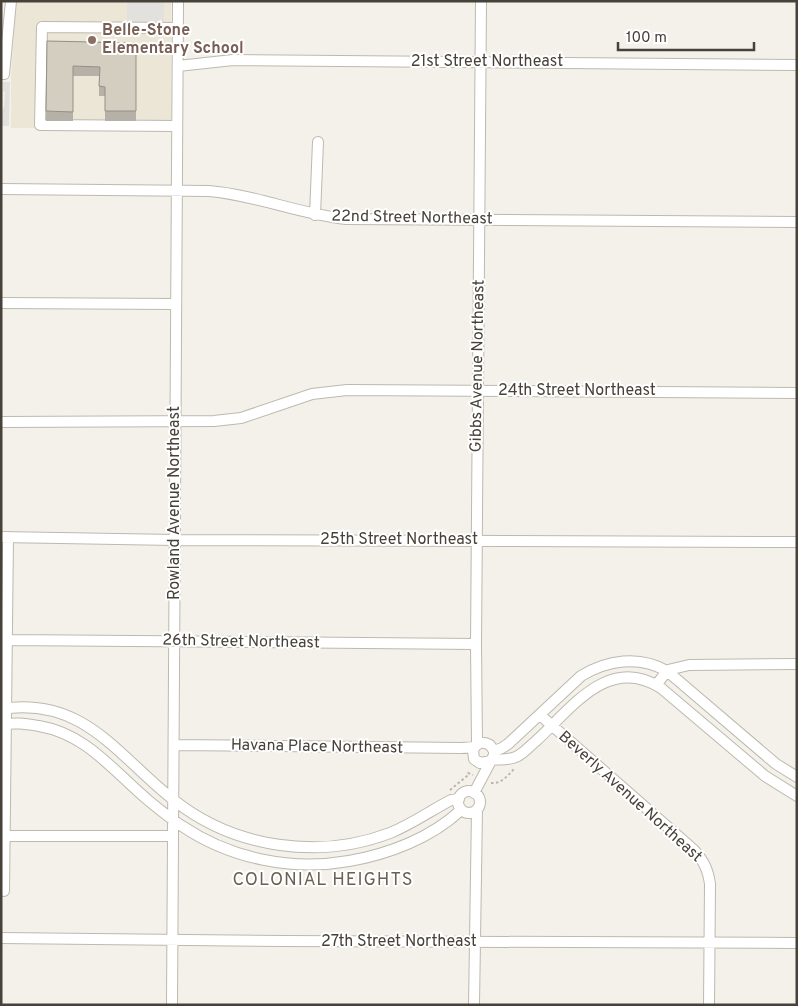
<svg xmlns="http://www.w3.org/2000/svg" width="798" height="1006" font-family="Overpass,sans-serif">
	<style>
		.education { fill: #ebe6d6 }
		.parking { fill: #e3e1de }
		.lines { fill: none; stroke-linecap: round; stroke-linejoin: round }
		.minor-casing { stroke: #beb9ae; stroke-width: 12 }
		.path { stroke: #bfb6a1; stroke-width: 2; stroke-dasharray: 2.5 2.5; stroke-linecap: butt }
		.minor { stroke: #fff; stroke-width: 10 }
		.wall { fill: #b6b1a6 }
		.building { fill: #d4cec1; stroke: #949087 }
		.education-dot { fill: #8d6e63; stroke: #fff; stroke-width: 2 }
		.labels { text-anchor: middle; dominant-baseline: central; stroke-width: 4; stroke-linejoin: round; paint-order: stroke }
		.education-label { font-size: 16px; font-weight: bold; fill: #785e54; stroke: #fff; text-anchor: start }
		.street-label { font-size: 16px; fill: #474239; stroke: #fff }
		.neighbourhood-label { font-size: 18px; letter-spacing: 1px; fill: #696151; stroke: #fff }
	</style>
	<rect width="100%" height="100%" fill="#f4f1eb"/>
	<path class="education" d="M 16,1 L 171,1 L 171,129 L 11,128 L 11,79 Z"/>
	<path class="parking" d="M 127,1 L 164,1 L 164,23 L 127,22 Z
		M 3,82 L 10,82 L 9,126 L 1,126 L 1,110 L 4,108 L 5,92 L 3,91 Z"/>
	<g class="lines">
		<g class="minor-casing">
			<path id="minor" d="M 178,66 L 233,60 L 797,65
				M 1,74 L 4,74 L 11,1
				M 177,126 L 40,125 L 42,27 L 178,28
				M 1,189 L 209,191 C 256,195 299,214 346,219 L 797,222
				M 315,215 L 318,142
				M 1,303 L 176,304
				M 1,422 L 214,421 L 241,418 L 312,394 L 347,390 L 797,393
				M 1,537 L 175,540 L 797,542
				M 7,640 L 476,644
				M 656,685 L 668,670 L 689,665 L 797,664
				M 1,709 C 85,696 118,757 175,801 C 235,848 319,860 390,833 C 412,824 430,811 451,800 L 459,799
				M 540,715 L 694,850 C 704,861 708,870 710,884 L 709,1005
				M 1,725 C 14,722 26,724 39,726 C 87,734 114,772 149,801 C 160,810 171,819 182,826 C 231,859 292,871 349,861 C 389,854 431,838 461,810
				M 477,744 L 476,644 L 481,1
				M 174,745 L 461,748 L 475,747
				M 494,751 L 502,748 L 508,744 L 581,676 C 607,660 639,655 667,671 L 776,764 L 797,777
				M 492,759 C 501,760 510,760 518,756 C 525,752 530,746 536,741 C 571,709 608,654 661,688 L 765,776 L 797,796
				M458 802a11 11 0 1 1 22 0a11 11 0 1 1-22 0Z
				M 474,793 L 494,755 L 494,751 L 490,745 C 483,741 477,742 473,750 L 474,759 L 480,763 L 491,761
				M 5,836 L 173,836
				M 4,891 L 8,537
				M 1,938 L 284,941 L 797,943
				M 172,1005 L 178,1
				M 474,1005 L 477,810"/>
		</g>
		<path class="path" d="M 491,783 C 502,784 508,775 515,768
			M 450,790 L 467,776 L 468,773 L 473,775"/>
		<use href="#minor" class="minor"/>
	</g>
	<path class="wall" d="M 47,41 L 136,43 L 136,121 L 105,121 L 105,96 L 99,96 L 99,76 L 73,76 L 73,121 L 46,121 Z"/>
	<path class="building" d="M 47,41 L 136,43 L 136,111 L 105,111 L 105,87 L 99,86 L 100,67 L 73,66 L 73,112 L 46,111 Z"/>
	<circle class="education-dot" cx="92" cy="40" r="5"/>
	<g class="labels">
		<g class="education-label">
			<text x="102" y="31">Belle-Stone<tspan x="102" dy="18">Elementary School</tspan></text>
		</g>
		<g class="street-label">
			<text x="487" y="62">21st Street Northeast</text>
			<text transform="translate(412 218) rotate(1)">22nd Street Northeast</text>
			<text transform="translate(478 366) rotate(-89)">Gibbs Avenue Northeast</text>
			<text x="577" y="391">24th Street Northeast</text>
			<text transform="translate(175 503) rotate(-90)">Rowland Avenue Northeast</text>
			<text x="399" y="540">25th Street Northeast</text>
			<text transform="translate(241 642) rotate(1)">26th Street Northeast</text>
			<text transform="translate(317 747) rotate(1)">Havana Place Northeast</text>
			<text transform="translate(630 797) rotate(42)">Beverly Avenue Northeast</text>
			<text x="399" y="942">27th Street Northeast</text>
		</g>
		<g class="neighbourhood-label">
			<text x="323" y="880">COLONIAL HEIGHTS</text>
		</g>
	</g>
	<rect width="798" height="1006" fill="none" stroke="#474239" stroke-width="5"/>
	<path d="M618 42v8h136v-8" fill="none" stroke="#474239" stroke-width="2.5"/>
	<text x="626" y="42" font-size="15" fill="#474239" stroke="#ffffff" stroke-width="4" paint-order="stroke">100 m</text>
</svg>
